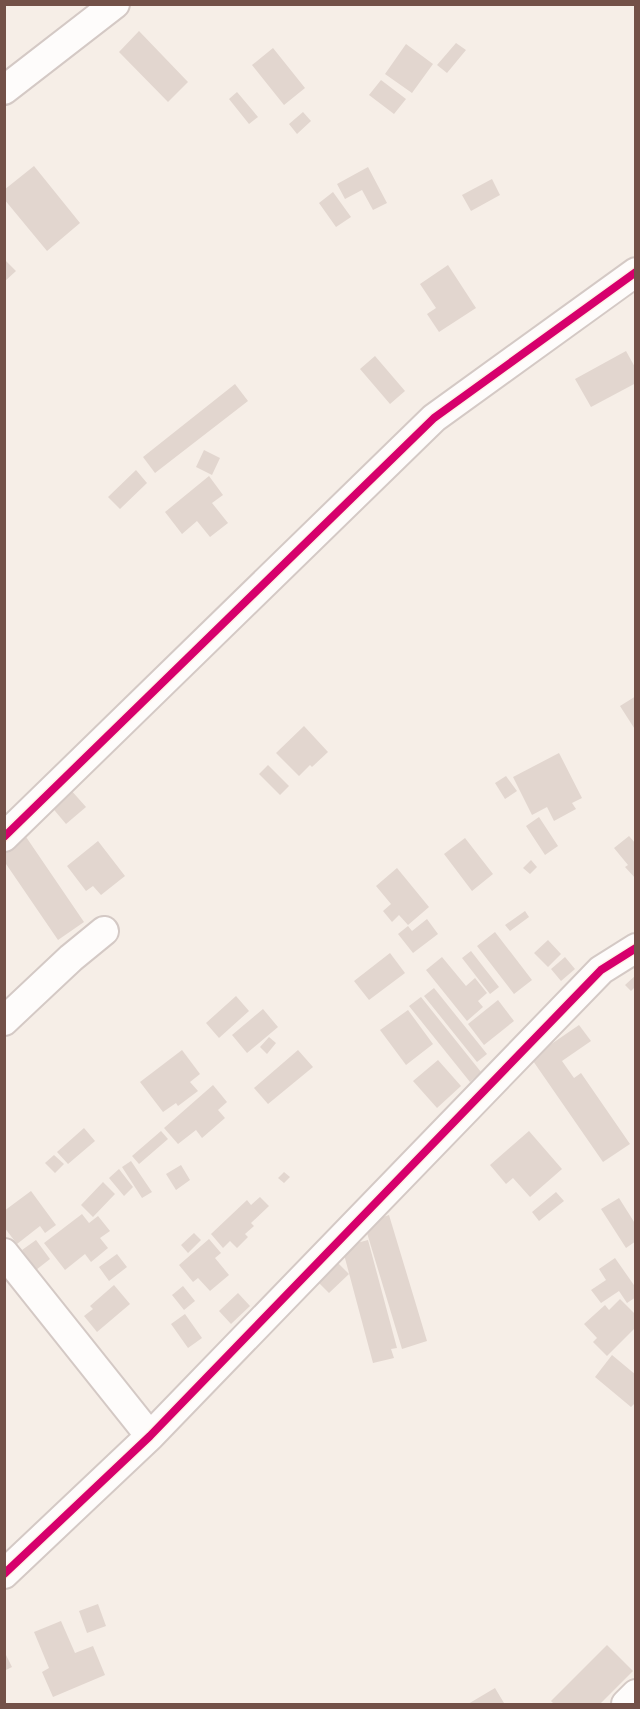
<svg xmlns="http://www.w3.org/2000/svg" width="640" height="1709" font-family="'Fira Sans Condensed',sans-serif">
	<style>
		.building { fill: #e2d6cf }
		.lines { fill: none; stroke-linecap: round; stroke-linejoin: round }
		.minor-casing { stroke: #d4c9c5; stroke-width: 32 }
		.minor { stroke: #fefcfb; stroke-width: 28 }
		.cycleway-casing { stroke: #fff2e7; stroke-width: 11 }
		.cycleway { stroke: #d6006c; stroke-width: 8 }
	</style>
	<rect width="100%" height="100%" fill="#f6eee7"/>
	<path class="building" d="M 139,31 L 188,82 L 168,102 L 119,52 Z
		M 456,43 L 466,50 L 447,73 L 437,65 Z
		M 406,44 L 433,64 L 412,93 L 385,74 Z
		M 273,48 L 305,88 L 284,105 L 252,65 Z
		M 381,80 L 406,99 L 394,114 L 369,95 Z
		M 237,92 L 258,117 L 249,124 L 229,99 Z
		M 303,112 L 311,121 L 297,134 L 289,124 Z
		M 34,166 L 80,223 L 47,251 L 4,199 L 4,190 Z
		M 368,167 L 387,203 L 373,210 L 362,190 L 345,199 L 337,184 Z
		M 492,179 L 500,195 L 471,211 L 462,195 Z
		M 333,192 L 351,217 L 336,227 L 319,203 Z
		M 4,259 L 16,271 L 4,282 Z
		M 448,265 L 476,308 L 439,332 L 427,314 L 436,308 L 420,284 Z
		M 626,351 L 636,369 L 636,383 L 591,407 L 575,379 Z
		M 375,356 L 405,391 L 390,404 L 360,369 Z
		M 235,384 L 248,401 L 155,473 L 143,457 Z
		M 204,450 L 220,458 L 212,475 L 196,467 Z
		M 136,470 L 147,483 L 120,509 L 108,497 Z
		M 209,476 L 223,495 L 212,503 L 228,523 L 210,537 L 197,521 L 182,534 L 165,512 Z
		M 636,696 L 636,731 L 620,706 Z
		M 304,726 L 328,752 L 312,767 L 310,765 L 299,776 L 276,753 Z
		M 559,753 L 582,798 L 572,803 L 576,809 L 554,821 L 547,807 L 532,815 L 513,777 Z
		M 268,765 L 289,786 L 280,795 L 259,774 Z
		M 506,776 L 517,791 L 505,799 L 495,783 Z
		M 70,789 L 86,807 L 66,824 L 50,805 Z
		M 539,817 L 558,846 L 545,855 L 526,826 Z
		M 22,831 L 84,922 L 58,940 L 4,861 L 4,842 Z
		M 629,836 L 636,844 L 636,879 L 625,867 L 628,865 L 614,848 Z
		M 465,838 L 493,874 L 472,891 L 444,854 Z
		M 98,841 L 125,876 L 101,895 L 93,886 L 86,891 L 67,866 Z
		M 531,860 L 537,867 L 530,874 L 523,868 Z
		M 397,868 L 429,907 L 408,925 L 399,915 L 392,922 L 383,911 L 391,904 L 376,886 Z
		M 525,911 L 529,917 L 510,931 L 505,925 Z
		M 427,919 L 438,934 L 413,953 L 398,934 L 408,926 L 412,931 Z
		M 495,932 L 532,980 L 514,994 L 477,946 Z
		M 548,940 L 561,954 L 548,967 L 534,953 Z
		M 471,951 L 499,987 L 490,994 L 462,958 Z
		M 390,953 L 405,973 L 369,1000 L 354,981 Z
		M 442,957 L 466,986 L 475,978 L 487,993 L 478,1001 L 483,1007 L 467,1021 L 426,970 Z
		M 565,957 L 575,969 L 561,981 L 551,969 Z
		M 636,975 L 636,986 L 631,991 L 625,985 Z
		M 434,988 L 487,1054 L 477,1062 L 424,996 Z
		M 236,996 L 249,1011 L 219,1038 L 206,1023 Z
		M 421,997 L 481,1072 L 470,1082 L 409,1006 Z
		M 498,1000 L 514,1021 L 484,1045 L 468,1024 Z
		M 263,1009 L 278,1027 L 247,1053 L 232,1035 Z
		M 408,1010 L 433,1044 L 406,1065 L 380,1030 Z
		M 579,1025 L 591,1041 L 562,1061 L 574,1078 L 581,1073 L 630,1144 L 603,1162 L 531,1058 Z
		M 269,1037 L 276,1043 L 267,1054 L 260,1047 Z
		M 182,1050 L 200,1074 L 190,1082 L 198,1091 L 178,1106 L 176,1103 L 163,1112 L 140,1082 Z
		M 298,1050 L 313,1067 L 268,1104 L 254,1088 Z
		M 438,1060 L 461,1086 L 437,1108 L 413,1081 Z
		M 213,1085 L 227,1102 L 218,1110 L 225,1118 L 202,1138 L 196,1130 L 178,1144 L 164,1128 Z
		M 84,1128 L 95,1141 L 68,1164 L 57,1152 Z
		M 161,1131 L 168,1139 L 139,1164 L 132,1156 Z
		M 529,1131 L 562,1169 L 530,1197 L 513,1178 L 506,1184 L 490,1165 Z
		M 54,1155 L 64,1164 L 55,1173 L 45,1163 Z
		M 131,1161 L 152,1192 L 142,1198 L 122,1167 Z
		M 181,1165 L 190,1180 L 176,1190 L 166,1174 Z
		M 119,1169 L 133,1187 L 124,1196 L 109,1178 Z
		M 284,1172 L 290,1177 L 284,1183 L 278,1178 Z
		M 103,1182 L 115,1194 L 93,1217 L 81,1205 Z
		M 31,1191 L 56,1225 L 45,1233 L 40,1226 L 17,1244 L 4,1227 L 4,1211 Z
		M 556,1192 L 564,1201 L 539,1221 L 532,1212 Z
		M 260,1197 L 269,1206 L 251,1223 L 254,1226 L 245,1234 L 248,1237 L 237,1248 L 230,1241 L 223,1248 L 211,1234 L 247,1200 L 251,1205 Z
		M 619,1198 L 636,1225 L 636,1241 L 626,1248 L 601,1209 Z
		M 82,1214 L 89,1223 L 98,1216 L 110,1231 L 100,1238 L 108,1248 L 91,1262 L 85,1254 L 65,1270 L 44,1243 Z
		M 389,1215 L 427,1341 L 402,1349 L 364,1223 Z
		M 194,1233 L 201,1240 L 188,1253 L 181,1245 Z
		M 209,1239 L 221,1253 L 215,1258 L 229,1275 L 210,1291 L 198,1278 L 193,1282 L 179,1265 Z
		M 36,1240 L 50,1259 L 36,1270 L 22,1250 Z
		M 368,1240 L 397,1348 L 391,1349 L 394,1358 L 373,1363 L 342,1247 Z
		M 117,1254 L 127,1267 L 109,1281 L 99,1267 Z
		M 615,1258 L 636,1288 L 636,1297 L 627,1303 L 619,1291 L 601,1303 L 591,1290 L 606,1280 L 599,1269 Z
		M 337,1262 L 349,1274 L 329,1293 L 317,1281 Z
		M 114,1285 L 130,1304 L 97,1332 L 84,1316 L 93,1309 L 90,1306 Z
		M 183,1286 L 195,1301 L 184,1310 L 172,1295 Z
		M 238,1293 L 250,1306 L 231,1324 L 219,1311 Z
		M 620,1299 L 636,1315 L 636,1327 L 607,1356 L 593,1342 L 597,1338 L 584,1324 L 605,1305 L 609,1310 Z
		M 185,1314 L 202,1338 L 188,1348 L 171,1324 Z
		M 612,1355 L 636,1375 L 636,1402 L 631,1407 L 595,1377 Z
		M 98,1604 L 106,1626 L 87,1633 L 79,1611 Z
		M 61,1621 L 75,1653 L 93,1646 L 105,1675 L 53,1697 L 42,1672 L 49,1668 L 34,1632 Z
		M 607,1645 L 633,1671 L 600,1704 L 554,1704 L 551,1701 Z
		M 6,1655 L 12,1667 L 4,1671 L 4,1656 Z
		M 495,1688 L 504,1703 L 468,1704 Z"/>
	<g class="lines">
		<g class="minor-casing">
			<path id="minor" d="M 4,90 L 115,4
				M 4,837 L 434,418 L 636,272
				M 4,1021 L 71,958 L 104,931
				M 4,1253 L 150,1436
				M 4,1574 L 150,1436 L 601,970 L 636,948
				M 626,1704 L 636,1694"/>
		</g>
		<use href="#minor" class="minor"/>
		<g class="cycleway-casing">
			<path id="cycleway" d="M 4,837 L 434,418 L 636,272
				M 4,1574 L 150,1436 L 601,970 L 636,948"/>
		</g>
		<use href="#cycleway" class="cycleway"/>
	</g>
	<rect width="640" height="1709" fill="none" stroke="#735148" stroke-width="12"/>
</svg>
